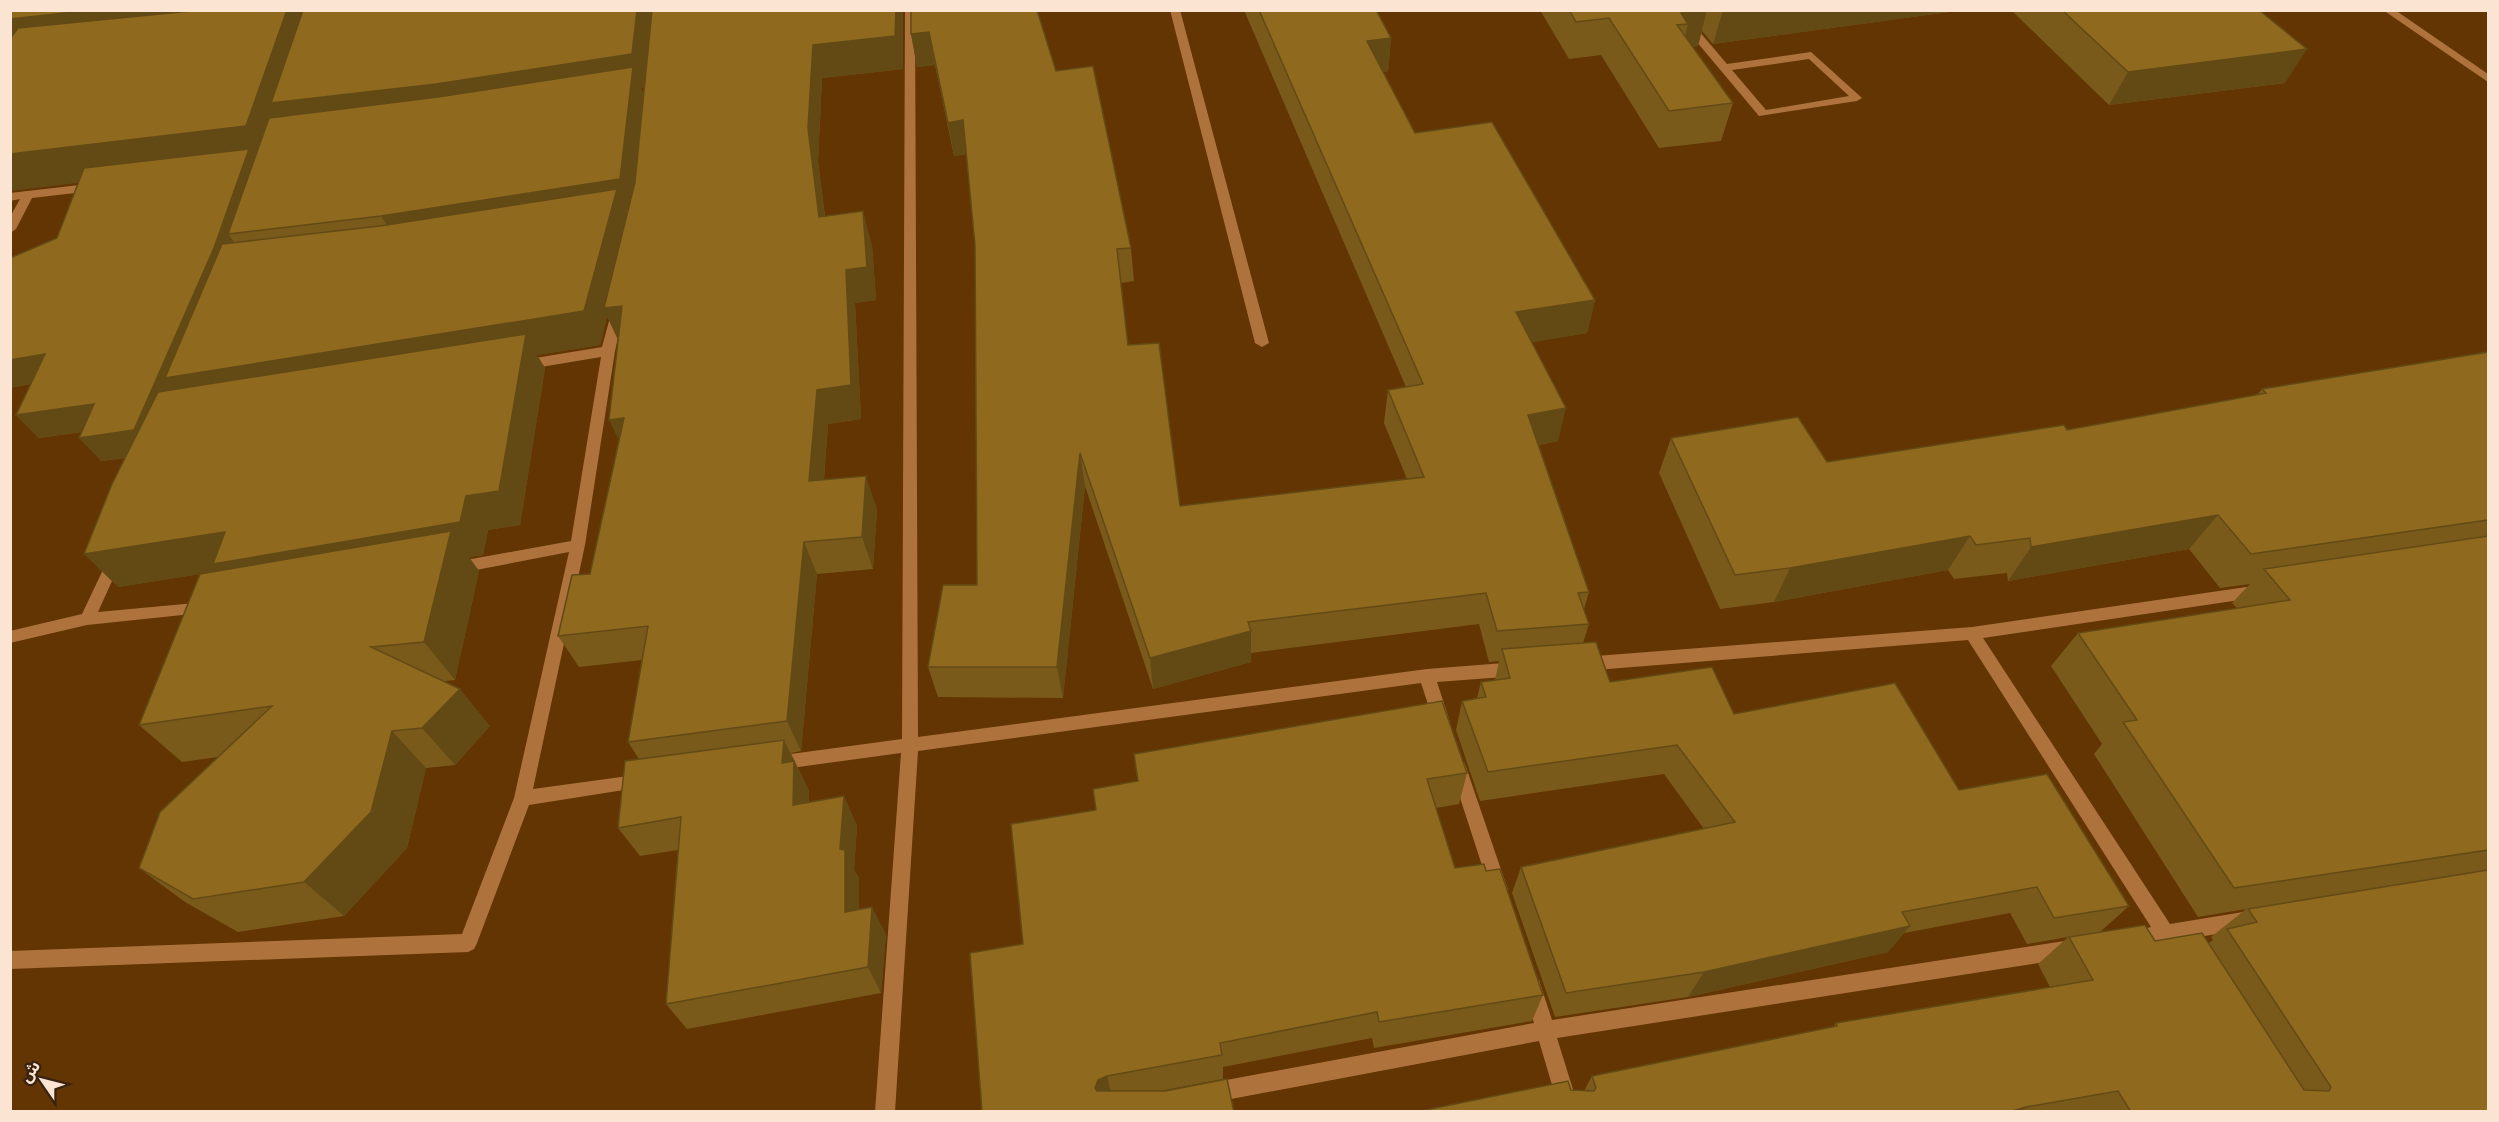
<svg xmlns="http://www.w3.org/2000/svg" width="2499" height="1122" font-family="Barlow,'Noto Sans Arabic',sans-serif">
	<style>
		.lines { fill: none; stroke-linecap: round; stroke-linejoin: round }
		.minor { fill: #ae733d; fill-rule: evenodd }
		.wall { fill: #7a5a1a; fill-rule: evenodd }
		.shaded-wall { fill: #634a15; fill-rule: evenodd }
		.building { fill: #8e691e; stroke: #634a15; stroke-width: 1.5 }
	</style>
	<rect width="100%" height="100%" fill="#623503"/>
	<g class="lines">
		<path class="minor" d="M 905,10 L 915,10 L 918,737 L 1427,669 L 1517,662 L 1523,664 L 1525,669 L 1523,674 L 1517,676 L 1437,682 L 1450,722 L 1448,727 L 1442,729 L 1436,727 L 1434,722 L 1421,683 L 918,751 L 895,1112 L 875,1112 L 901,753 L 776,770 L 770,768 L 768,763 L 770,758 L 776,756 L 902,739 Z
			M 1170,10 L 1180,10 L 1269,343 L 1262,347 L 1255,343 Z
			M 1670,10 L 1681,10 L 1727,64 L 1811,52 L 1862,98 L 1857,101 L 1759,116 ZM 1809,59 L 1849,96 L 1766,110 L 1732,70 Z
			M 2383,10 L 2395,10 L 2488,74 L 2488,82 Z
			M 97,183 L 103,187 L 101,190 L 32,198 L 16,229 L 10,233 L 10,217 L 20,199 L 10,201 L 10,193 Z
			M 618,306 L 624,310 L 615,351 L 585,545 L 533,789 L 643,774 L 649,776 L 651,781 L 649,786 L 529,805 L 477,943 L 474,949 L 468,952 L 10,969 L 10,951 L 462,934 L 514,798 L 569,552 L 455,574 L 450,572 L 447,568 L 450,564 L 455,562 L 571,541 L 601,357 L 523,370 L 516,365 L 523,360 L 602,347 L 612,310 Z
			M 115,553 L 120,555 L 122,559 L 98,612 L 206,602 L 211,604 L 214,608 L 211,612 L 87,625 L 10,643 L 10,631 L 82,614 L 110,555 Z
			M 2260,585 L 2265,587 L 2268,591 L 2265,595 L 2260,597 L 1983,638 L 2170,924 L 2249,911 L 2255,914 L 2258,920 L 2255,926 L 2249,929 L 2179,940 L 2176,947 L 2170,950 L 2161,943 L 2133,948 L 2127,945 L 2124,939 L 2127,933 L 2151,927 L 1968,640 L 1583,671 L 1577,669 L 1575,664 L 1577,659 L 1583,657 L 1972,627 Z
			M 1458,760 L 1464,762 L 1466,767 L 1508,890 L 1505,896 L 1499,898 L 1493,896 L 1490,890 L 1450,767 L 1452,762 Z
			M 2071,940 L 2078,943 L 2080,949 L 2078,955 L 2071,958 L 1557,1038 L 1580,1112 L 1560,1112 L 1539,1041 L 1210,1103 L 1203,1100 L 1200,1093 L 1203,1086 L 1210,1083 L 1534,1023 L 1523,986 L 1525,980 L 1532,977 L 1539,980 L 1552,1020 Z"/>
	</g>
	<path class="wall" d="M 10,10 L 903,10 L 903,69 L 822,78 L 818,161 L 825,216 L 872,245 L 876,300 L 855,303 L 861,419 L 828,424 L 824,480 L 877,509 L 873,569 L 817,574 L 801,751 L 791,753 L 809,791 L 809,802 L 857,825 L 854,870 L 859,878 L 859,909 L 886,934 L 881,993 L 687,1029 L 666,1004 L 678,850 L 640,856 L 618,828 L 639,759 L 628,742 L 642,660 L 579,667 L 558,636 L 590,574 L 619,440 L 618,339 L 607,316 L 600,345 L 537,355 L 545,368 L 520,525 L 488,530 L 483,555 L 469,557 L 479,571 L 455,680 L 445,681 L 490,726 L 455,765 L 426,768 L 407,848 L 344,916 L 238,932 L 185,902 L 139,868 L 218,757 L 182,762 L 139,725 L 206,573 L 118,587 L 125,458 L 101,461 L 82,432 L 39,438 L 16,415 L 31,384 L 10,388 L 10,258 L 57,238 L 79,183 ZM 645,87 L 644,96 L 641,88 Z
		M 1244,10 L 1376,10 L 1391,38 L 1388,71 L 1383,72 L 1415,133 L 1595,300 L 1587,333 L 1532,342 L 1558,441 L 1539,445 L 1589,592 L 1584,609 L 1589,624 L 1583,643 L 1610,682 L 1734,714 L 1959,790 L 2129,906 L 2100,932 L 2155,941 L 2209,943 L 2213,940 L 2211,937 L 2246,909 L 2198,917 L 2094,754 L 2102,744 L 2051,666 L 2078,633 L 2237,608 L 2232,603 L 2250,584 L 2220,588 L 2189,549 L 2008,581 L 2007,573 L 1954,579 L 1948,570 L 1774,602 L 1720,609 L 1659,473 L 1671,438 L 1827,462 L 2067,430 L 2257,395 L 2262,389 L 2488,352 L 2488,1112 L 1416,1112 L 1571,1090 L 1584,1091 L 1592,1076 L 1833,1027 L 1836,1023 L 2050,987 L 2038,964 L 2068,937 L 2027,944 L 2010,913 L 1904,933 L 1888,952 L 1688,997 L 1555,1017 L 1512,893 L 1521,867 L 1704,829 L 1664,774 L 1480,801 L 1456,730 L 1462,701 L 1477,698 L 1481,682 L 1495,680 L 1499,661 L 1489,662 L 1479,624 L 1251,653 L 1251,662 L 1153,689 L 1085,486 L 1063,698 L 938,697 L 928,667 L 977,585 L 975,245 L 966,154 L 954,156 L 935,65 L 917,67 L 911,34 L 1056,71 L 1131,248 L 1134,281 L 1121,283 L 1128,345 L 1180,506 L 1407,479 L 1384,423 L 1388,390 L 1406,387 Z
		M 1540,10 L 1964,10 L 1713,44 L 1702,31 L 1698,46 L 1692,47 L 1733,103 L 1721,141 L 1659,148 L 1601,55 L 1569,59 Z
		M 2011,10 L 2259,10 L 2285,83 L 2109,105 Z
		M 1134,754 L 1467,773 L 1459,804 L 1436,808 L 1455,868 L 1486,871 L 1543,995 L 1532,1021 L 1374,1048 L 1372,1038 L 1223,1067 L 1223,1079 L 1160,1091 L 982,1112 L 1023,944 L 1096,810 L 1138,781 Z"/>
	<path class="shaded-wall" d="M 75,10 L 653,10 L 645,87 L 641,88 L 644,98 L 633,210 L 626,211 L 631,223 L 622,306 L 619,342 L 607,316 L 600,345 L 537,355 L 545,368 L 520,525 L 488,530 L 483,555 L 469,557 L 479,571 L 455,680 L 424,642 L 220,571 L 118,587 L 84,554 L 155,453 L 101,461 L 79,438 L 244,163 L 10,191 L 10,19 ZM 381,216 L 400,247 L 239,248 L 228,234 Z
		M 896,10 L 903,10 L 903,69 L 822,78 L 818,161 L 829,251 L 819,217 L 808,128 L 813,45 Z
		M 1701,10 L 1707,10 L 1698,46 L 1682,48 L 1688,24 L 1681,13 Z
		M 1723,10 L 1964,10 L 1713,44 Z
		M 929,32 L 935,65 L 917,67 L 911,34 Z
		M 1391,38 L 1388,71 L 1365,74 L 1367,41 Z
		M 2307,49 L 2285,83 L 2109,105 L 2128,72 Z
		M 963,120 L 969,154 L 954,156 L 948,123 Z
		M 863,211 L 872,245 L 876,300 L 855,303 L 861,419 L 828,424 L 821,514 L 809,481 L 817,390 L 846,270 Z
		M 1595,300 L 1587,333 L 1510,346 L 1516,312 Z
		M 45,354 L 66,377 L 10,388 L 10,360 Z
		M 94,404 L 115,427 L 39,438 L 16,415 Z
		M 1566,408 L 1558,441 L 1521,448 L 1528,415 Z
		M 624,418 L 625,453 L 609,420 Z
		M 1080,453 L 1085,486 L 1063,698 L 1057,667 Z
		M 866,476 L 877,509 L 873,569 L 862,537 Z
		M 2218,515 L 2189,549 L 2008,581 L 2031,547 Z
		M 1970,536 L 1948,570 L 1774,602 L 1790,568 Z
		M 804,542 L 817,574 L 801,751 L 787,721 Z
		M 1251,631 L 1251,662 L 1153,689 L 1150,658 Z
		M 460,689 L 490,726 L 455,765 L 422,728 Z
		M 392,731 L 426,768 L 407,848 L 344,916 L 304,882 Z
		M 784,740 L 809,791 L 808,834 L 793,805 L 782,763 Z
		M 844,796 L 857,825 L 854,870 L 859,878 L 859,939 L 845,912 L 840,849 Z
		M 872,907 L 886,934 L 881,993 L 868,967 Z
		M 1910,926 L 1888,952 L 1688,997 L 1704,972 Z
		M 1107,1076 L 1113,1100 L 1104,1104 L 1095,1088 L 1098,1080 Z
		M 2026,1107 L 2021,1112 L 2009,1112 Z"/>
	<path class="building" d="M 10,10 L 75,10 L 74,12 L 10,19 Z
		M 201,10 L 287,10 L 246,126 L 10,154 L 10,39 L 18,28 Z
		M 303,10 L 637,10 L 632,54 L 436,84 L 271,103 Z
		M 652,10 L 896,10 L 895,36 L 813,45 L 808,128 L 819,217 L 863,211 L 867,267 L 846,270 L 851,385 L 817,390 L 809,481 L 866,476 L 862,537 L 804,542 L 787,721 L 628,742 L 648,626 L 558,636 L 572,575 L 590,574 L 624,418 L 609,420 L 622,306 L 604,308 L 635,182 Z
		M 911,10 L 1037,10 L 1056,71 L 1093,66 L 1131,248 L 1117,249 L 1128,345 L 1159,343 L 1180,506 L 1424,477 L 1388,390 L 1423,384 L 1259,10 L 1376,10 L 1391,38 L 1367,41 L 1415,133 L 1492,122 L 1595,300 L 1516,312 L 1566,408 L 1528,415 L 1589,592 L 1578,593 L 1589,624 L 1497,631 L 1486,593 L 1248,622 L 1251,631 L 1150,658 L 1080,453 L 1057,667 L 928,667 L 943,585 L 977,585 L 975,245 L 963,120 L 948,123 L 929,32 L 911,34 Z
		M 1569,10 L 1701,10 L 1681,13 L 1688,24 L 1677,25 L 1733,103 L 1669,111 L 1609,18 L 1576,22 Z
		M 2062,10 L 2259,10 L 2307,49 L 2128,72 Z
		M 633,67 L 620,179 L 381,216 L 228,234 L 269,118 L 438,97 Z
		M 249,149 L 214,248 L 134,430 L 79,438 L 94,404 L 16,415 L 45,354 L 10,360 L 10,258 L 57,238 L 84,168 Z
		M 617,189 L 584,311 L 165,378 L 222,244 L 380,226 Z
		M 526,334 L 499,491 L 466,496 L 460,522 L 213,564 L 225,532 L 84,554 L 112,484 L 158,392 Z
		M 2488,352 L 2488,520 L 2251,554 L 2218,515 L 2031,547 L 2030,538 L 1976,545 L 1970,536 L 1790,568 L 1735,575 L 1671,438 L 1798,417 L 1827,462 L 2064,425 L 2067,430 L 2266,393 L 2262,389 Z
		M 451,531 L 424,642 L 371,647 L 460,689 L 422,728 L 392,731 L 371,812 L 304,882 L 193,899 L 139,868 L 160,812 L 272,706 L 139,725 L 200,574 Z
		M 2488,536 L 2488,850 L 2234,888 L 2123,722 L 2137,720 L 2078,633 L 2290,600 L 2264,569 Z
		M 1596,642 L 1610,682 L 1712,667 L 1734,714 L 1895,683 L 1959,790 L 2047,774 L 2129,906 L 2054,918 L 2037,887 L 1902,912 L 1910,926 L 1704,972 L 1566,993 L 1521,867 L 1735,822 L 1677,745 L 1488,772 L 1462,701 L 1486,697 L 1481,682 L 1510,678 L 1502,649 Z
		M 1442,701 L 1467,773 L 1427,779 L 1455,868 L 1484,864 L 1486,871 L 1500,869 L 1543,995 L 1379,1022 L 1377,1012 L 1220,1043 L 1222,1055 L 1107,1076 L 1098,1080 L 1095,1088 L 1097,1091 L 1165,1091 L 1227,1079 L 1234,1112 L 982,1112 L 970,953 L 1023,944 L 1011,824 L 1096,810 L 1093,789 L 1138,781 L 1134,754 Z
		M 784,740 L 782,763 L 794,761 L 793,805 L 844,796 L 840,849 L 845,850 L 845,912 L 872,907 L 868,967 L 666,1004 L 681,817 L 618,828 L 625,761 Z
		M 2488,870 L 2488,1112 L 2131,1112 L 2118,1091 L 2026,1107 L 2009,1112 L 1416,1112 L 1568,1081 L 1571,1090 L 1594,1091 L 1596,1088 L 1592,1076 L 1837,1026 L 1836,1023 L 2093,980 L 2069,937 L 2145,925 L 2155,941 L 2202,933 L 2304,1090 L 2329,1091 L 2331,1087 L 2227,929 L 2257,922 L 2248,909 Z"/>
	<rect width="2499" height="1122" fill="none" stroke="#fbe4d2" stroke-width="24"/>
	<g transform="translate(42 1080) rotate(305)" stroke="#382311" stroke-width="4.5" paint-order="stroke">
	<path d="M0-4.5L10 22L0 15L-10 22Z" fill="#fbe4d2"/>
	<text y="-9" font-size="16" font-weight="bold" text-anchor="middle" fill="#fbe4d2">ش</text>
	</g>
</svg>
